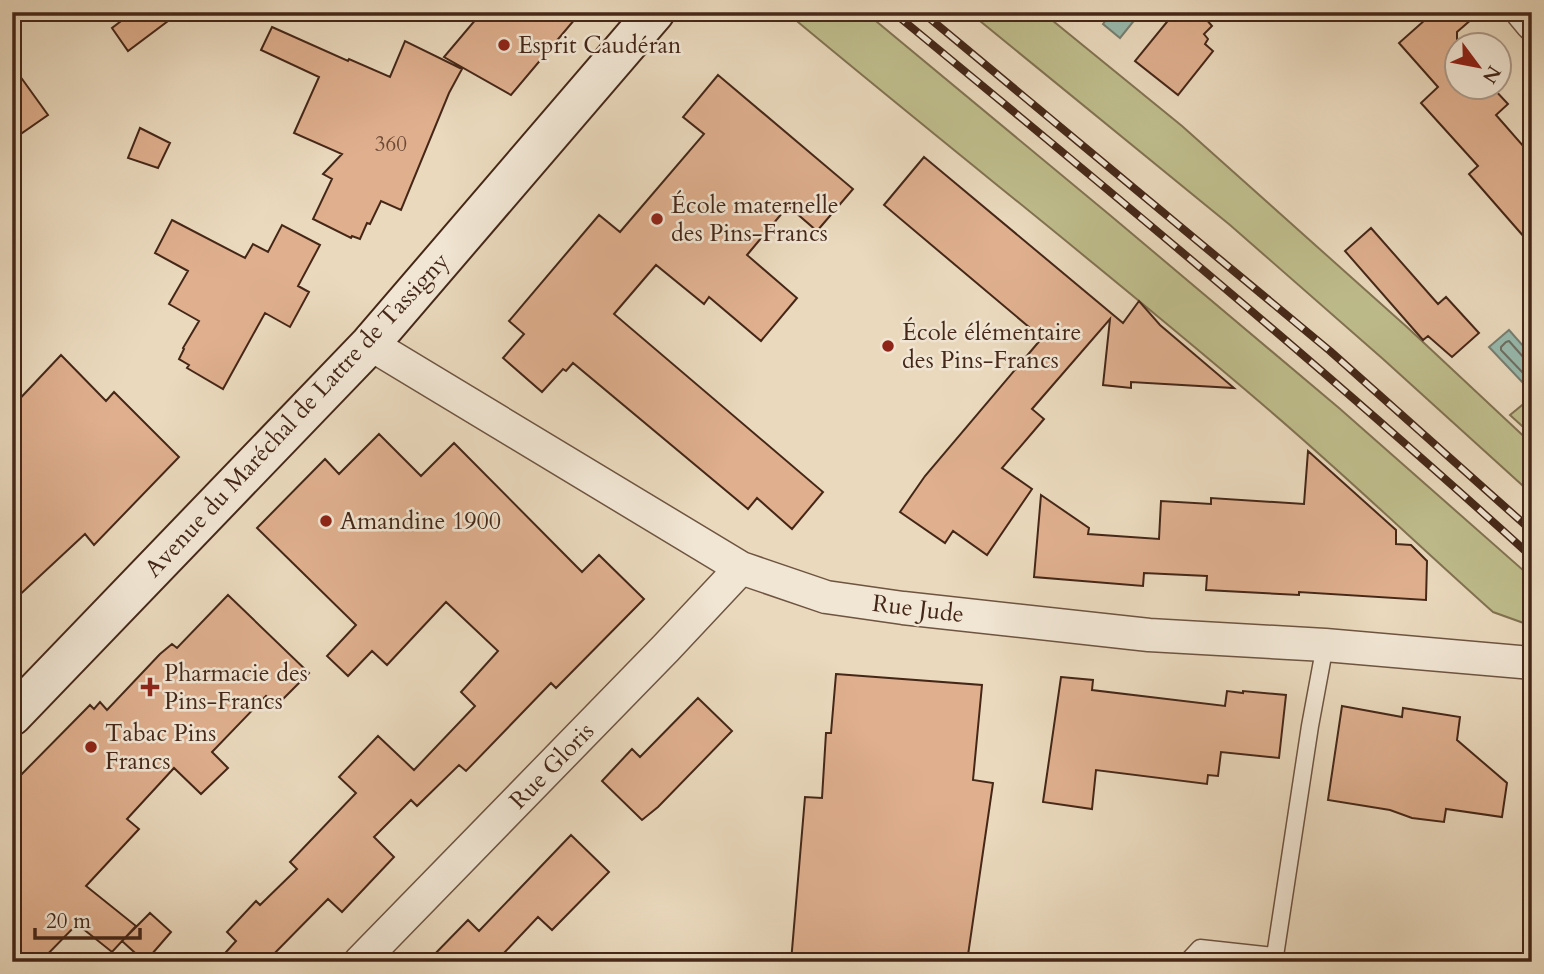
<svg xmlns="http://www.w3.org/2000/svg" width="1544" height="974" font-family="Cardo,serif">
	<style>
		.green { fill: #bfbd8c; stroke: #827252; stroke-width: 2 }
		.water { fill: #98baae; stroke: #777f72; stroke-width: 2 }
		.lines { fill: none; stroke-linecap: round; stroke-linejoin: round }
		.shore { stroke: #6e7063; stroke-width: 2 }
		.building { fill: #dfaf8e; stroke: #452718; stroke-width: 2 }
		.service-casing { stroke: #6e5441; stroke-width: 19 }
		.minor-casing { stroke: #6e5441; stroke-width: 35 }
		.secondary-casing { stroke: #452718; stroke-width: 42 }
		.service { stroke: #f1e6d4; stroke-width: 16 }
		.minor { stroke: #f1e6d4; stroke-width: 32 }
		.secondary { stroke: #f1e6d4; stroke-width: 38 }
		.rail-casing { stroke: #452718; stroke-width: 8 }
		.rail { stroke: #f1e6d4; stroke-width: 5; stroke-dasharray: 16; stroke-linecap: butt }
		.poi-dot { fill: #8f2418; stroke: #f1e6d4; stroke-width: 2.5 }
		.labels { text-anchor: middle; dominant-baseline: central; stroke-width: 5; stroke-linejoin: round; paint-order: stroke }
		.number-label { font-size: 21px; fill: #6c4936 }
		.poi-label { font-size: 24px; fill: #452718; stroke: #f1e6d4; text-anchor: start }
		.street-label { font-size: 24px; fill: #452718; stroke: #f1e6d4 }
	</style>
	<rect width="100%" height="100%" fill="#ead9bd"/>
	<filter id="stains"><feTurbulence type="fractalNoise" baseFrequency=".00286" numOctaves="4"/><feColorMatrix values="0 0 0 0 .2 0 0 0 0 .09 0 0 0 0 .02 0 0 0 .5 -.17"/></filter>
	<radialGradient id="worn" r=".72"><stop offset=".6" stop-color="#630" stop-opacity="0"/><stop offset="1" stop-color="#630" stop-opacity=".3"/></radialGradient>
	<path class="green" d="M 786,12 L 865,12 L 1111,216 L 1339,408 L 1532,578 L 1532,626 L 1493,612 C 1418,545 1345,475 1269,410 C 1111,274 946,146 786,12 Z
		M 969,12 L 1042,12 L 1182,126 L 1408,328 L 1532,444 L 1532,494 L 1383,359 L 1230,225 Z
		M 1532,397 L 1532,435 L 1510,415 Z"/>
	<path class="water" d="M 1112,12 L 1141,12 L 1120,38 L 1103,24 Z
		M 1509,330 L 1532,356 L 1532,380 L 1526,386 L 1489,347 Z"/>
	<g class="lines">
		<path class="shore" d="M 1532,360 L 1524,358 L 1509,341 L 1506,342 L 1501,347 L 1501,350 L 1525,375 L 1532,376"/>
	</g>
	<path class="building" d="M 133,12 L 180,12 L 128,51 L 112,28 Z
		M 482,12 L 581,12 L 511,95 L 444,57 Z
		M 1175,12 L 1200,12 L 1212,26 L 1204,34 L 1208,39 L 1205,44 L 1213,51 L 1178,95 L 1135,61 Z
		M 1434,12 L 1480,12 L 1457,32 L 1457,88 L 1493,88 L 1508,104 L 1496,115 L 1532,156 L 1532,246 L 1469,174 L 1478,166 L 1421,103 L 1438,87 L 1399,43 Z
		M 272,27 L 348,61 L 349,59 L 390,77 L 405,41 L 462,69 L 449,93 L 401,210 L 381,201 L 370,224 L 367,223 L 360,239 L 352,236 L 351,238 L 313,219 L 332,179 L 323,174 L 342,154 L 294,133 L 319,77 L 261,50 Z
		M 12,65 L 48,115 L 12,140 Z
		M 718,75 L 853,189 L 817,231 L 788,206 L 747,255 L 797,298 L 761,341 L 709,297 L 704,304 L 656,265 L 614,314 L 823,492 L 792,529 L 757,498 L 748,509 L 573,363 L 566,371 L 563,369 L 542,392 L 503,358 L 524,334 L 509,321 L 599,215 L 620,232 L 704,134 L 683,117 Z
		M 140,128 L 170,143 L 158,168 L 128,158 Z
		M 924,157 L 1123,323 L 1139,301 L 1160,325 L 1234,388 L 1131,382 L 1131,388 L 1103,385 L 1110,319 L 1032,409 L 1044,419 L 1002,468 L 1032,489 L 987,555 L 953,531 L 945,543 L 900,512 L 925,476 L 1042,338 L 884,205 Z
		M 172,220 L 245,258 L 253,244 L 268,252 L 282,225 L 320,245 L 298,286 L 309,292 L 290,327 L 265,313 L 223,389 L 187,368 L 189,365 L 179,359 L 184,349 L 183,348 L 199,321 L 169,304 L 188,271 L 155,253 Z
		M 1371,228 L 1438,304 L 1446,297 L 1479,333 L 1452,357 L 1428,336 L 1423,340 L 1345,251 Z
		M 61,355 L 106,401 L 114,392 L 179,457 L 94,545 L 85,534 L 12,602 L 12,407 Z
		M 379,434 L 421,476 L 454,443 L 582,572 L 599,555 L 644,599 L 556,688 L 551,683 L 466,771 L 459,765 L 417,806 L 411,800 L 374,837 L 394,857 L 342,912 L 328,899 L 266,962 L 217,962 L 236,941 L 227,932 L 256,901 L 260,905 L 297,869 L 290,862 L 356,793 L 339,777 L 378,736 L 414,770 L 475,706 L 461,692 L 498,651 L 446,602 L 387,665 L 372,651 L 348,676 L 327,656 L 356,625 L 257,528 L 325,459 L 339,474 Z
		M 1308,451 L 1396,530 L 1396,544 L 1411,545 L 1427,561 L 1426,600 L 1299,592 L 1299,595 L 1206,590 L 1207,576 L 1144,573 L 1143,586 L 1034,577 L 1041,495 L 1089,528 L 1088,534 L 1159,539 L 1161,501 L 1211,504 L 1211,498 L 1304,504 Z
		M 228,595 L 309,673 L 276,706 L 266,696 L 212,752 L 228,768 L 201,794 L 174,768 L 127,819 L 139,829 L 86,886 L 136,926 L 112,952 L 77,924 L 40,962 L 12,962 L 12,784 L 90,705 L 94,709 L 100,702 L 107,710 L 160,654 L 172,644 L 177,648 Z
		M 836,674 L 982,685 L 973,780 L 993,783 L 967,962 L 791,962 L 805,797 L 822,798 L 826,733 L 831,733 Z
		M 1061,677 L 1093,680 L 1092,690 L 1225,706 L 1227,691 L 1243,693 L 1243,691 L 1286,695 L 1279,758 L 1221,752 L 1218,776 L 1208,775 L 1207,784 L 1096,770 L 1092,809 L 1043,802 Z
		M 698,698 L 732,731 L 658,807 L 642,820 L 602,781 L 632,749 L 640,757 Z
		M 1342,706 L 1402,717 L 1403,708 L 1460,717 L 1457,740 L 1507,783 L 1502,817 L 1446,809 L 1444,822 L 1412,818 L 1390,810 L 1328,800 Z
		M 571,835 L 609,872 L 552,930 L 538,917 L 503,954 L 511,962 L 427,962 L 468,920 L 479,931 Z
		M 150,913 L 171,932 L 145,962 L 122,941 Z"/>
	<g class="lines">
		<g class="service-casing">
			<path id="service" d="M 1187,962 L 1200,948 L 1275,956 L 1310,726 L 1325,645"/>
		</g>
		<g class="minor-casing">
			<path id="minor" d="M 1522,12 L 1532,24
				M 370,344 L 741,568 L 826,597 L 903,608 L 1149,635 L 1325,645 L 1532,663
				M 360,962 L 666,648 L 741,568"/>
		</g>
		<g class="secondary-casing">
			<path id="secondary" d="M 12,716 L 370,344 L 655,12"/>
		</g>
		<use href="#service" class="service"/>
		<use href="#minor" class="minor"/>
		<use href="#secondary" class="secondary"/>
		<g class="rail-casing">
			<path id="rail" d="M 893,12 C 1109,190 1325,369 1532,557
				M 922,12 L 1330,351 L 1532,531"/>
		</g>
		<use href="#rail" class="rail"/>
	</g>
	<g class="poi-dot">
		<circle cx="504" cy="45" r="7"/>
		<circle cx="657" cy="219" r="7"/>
		<circle cx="888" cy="346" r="7"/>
		<circle cx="326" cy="521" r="7"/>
		<path d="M146.5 676.5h7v7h7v7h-7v7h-7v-7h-7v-7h7z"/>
		<circle cx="91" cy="747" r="7"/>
	</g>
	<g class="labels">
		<g class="number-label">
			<text x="391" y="144">360</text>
		</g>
		<g class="poi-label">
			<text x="518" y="45">Esprit Caudéran</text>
			<text x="671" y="205">École maternelle<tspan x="671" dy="28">des Pins-Francs</tspan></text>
			<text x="902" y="332">École élémentaire<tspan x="902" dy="28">des Pins-Francs</tspan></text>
			<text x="340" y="521">Amandine 1900</text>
			<text x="164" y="673">Pharmacie des<tspan x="164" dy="28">Pins-Francs</tspan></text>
			<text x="105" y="733">Tabac Pins<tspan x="105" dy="28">Francs</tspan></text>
		</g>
		<g class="street-label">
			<text transform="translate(297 415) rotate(-47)">Avenue du Maréchal de Lattre de Tassigny</text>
			<text transform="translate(918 609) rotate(7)">Rue Jude</text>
			<text transform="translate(552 766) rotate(-46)">Rue Gloris</text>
		</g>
	</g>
	<rect width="1544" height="974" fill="none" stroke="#ead9bd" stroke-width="42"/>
	<rect x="14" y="14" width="1516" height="946" fill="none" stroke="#452718" stroke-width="3.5"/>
	<rect x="21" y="21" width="1502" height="932" fill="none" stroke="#452718" stroke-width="2"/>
	<g transform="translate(1478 66) rotate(122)"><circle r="33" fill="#f1e6d4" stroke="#ac9a89" stroke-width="2"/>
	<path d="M0-5L12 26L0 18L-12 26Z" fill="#8f2418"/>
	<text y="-10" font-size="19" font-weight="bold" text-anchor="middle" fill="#452718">N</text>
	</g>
	<path d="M35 928v10h105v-10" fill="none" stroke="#452718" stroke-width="3.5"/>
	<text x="46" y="928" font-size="21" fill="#452718" stroke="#f1e6d4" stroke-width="5" paint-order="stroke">20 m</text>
	<rect width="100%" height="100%" filter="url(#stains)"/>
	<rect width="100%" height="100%" fill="url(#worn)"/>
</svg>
